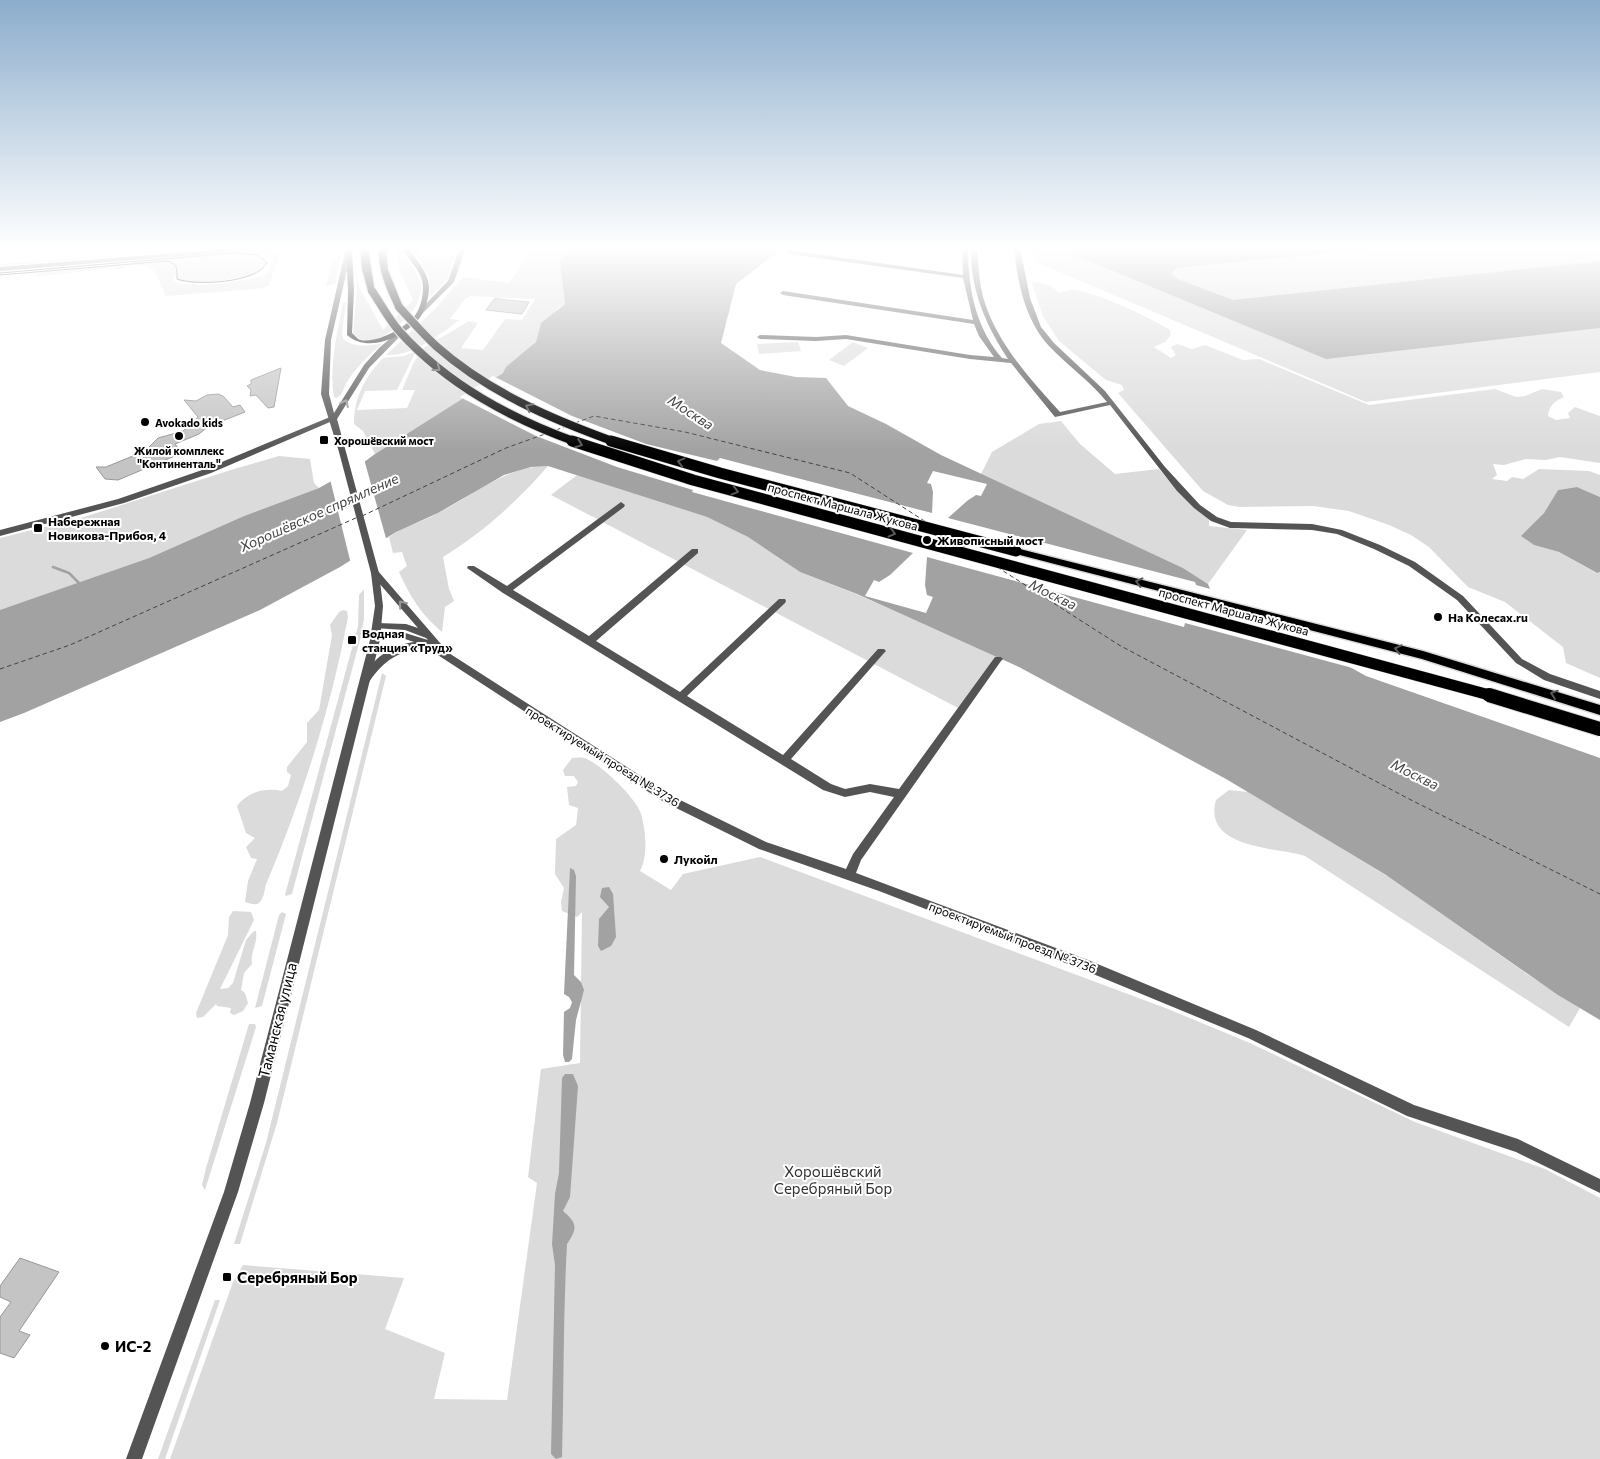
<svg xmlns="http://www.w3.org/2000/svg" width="1600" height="1459" font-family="Commissioner,sans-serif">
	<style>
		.green { fill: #dbdbdb; fill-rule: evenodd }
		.water { fill: #a2a2a2 }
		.pier { fill: #fff }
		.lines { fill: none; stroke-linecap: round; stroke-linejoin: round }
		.stream { stroke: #a2a2a2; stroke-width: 2.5 }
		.ferry { stroke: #434343; stroke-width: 1; stroke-dasharray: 4.5 3; stroke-linecap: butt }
		.building { fill: #c4c4c4; stroke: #989898 }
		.primary-casing { stroke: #dbdbdb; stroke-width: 3 }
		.minor { fill: #545454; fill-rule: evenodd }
		.tertiary { fill: #545454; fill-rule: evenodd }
		.secondary { fill: #212121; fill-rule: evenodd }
		.primary { fill: #000; fill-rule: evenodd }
		.tram { stroke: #000; stroke-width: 1 }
		.primary-bridge-far2-casing { stroke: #dbdbdb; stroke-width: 10; stroke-linecap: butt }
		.primary-bridge-far1-casing { stroke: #dbdbdb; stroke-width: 12; stroke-linecap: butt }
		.primary-bridge-casing { stroke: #dbdbdb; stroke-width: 16; stroke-linecap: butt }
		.primary-bridge-far2 { stroke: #000; stroke-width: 8 }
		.primary-bridge-far1 { stroke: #000; stroke-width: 11 }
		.primary-bridge { stroke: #000; stroke-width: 14 }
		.oneway { stroke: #595959 }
		.oneway2 { stroke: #989898 }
		.poi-dot { fill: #000; stroke: #fff; stroke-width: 2 }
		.labels { text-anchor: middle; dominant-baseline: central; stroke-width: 4; stroke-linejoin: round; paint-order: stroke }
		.far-poi-label { font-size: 11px; font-weight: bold; fill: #000; stroke: #fff; text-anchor: start }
		.street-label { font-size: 12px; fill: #000; stroke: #fff }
		.poi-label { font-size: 12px; font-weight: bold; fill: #000; stroke: #fff; text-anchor: start }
		.water-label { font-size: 14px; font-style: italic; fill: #434343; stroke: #fff }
		.near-street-label { font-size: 15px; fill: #000; stroke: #fff }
		.near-park-label { font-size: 15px; fill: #323232; stroke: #fff }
		.near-poi-label { font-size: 15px; font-weight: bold; fill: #000; stroke: #fff; text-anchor: start }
	</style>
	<rect width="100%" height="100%" fill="#fff"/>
	<path class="green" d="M 81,247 L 86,247 L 87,251 L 111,247 L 144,247 L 144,249 L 74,254 Z
		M 339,247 L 340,259 L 335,284 L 326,286 L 332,261 L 337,258 Z
		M 394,247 L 399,247 C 406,260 420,272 421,287 C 421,293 419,301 416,306 C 408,321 369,355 353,334 L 357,287 L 355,267 L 359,287 L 383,330 L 413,300 L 400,272 Z
		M 410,247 L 420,247 L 418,257 L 454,256 L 448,278 L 430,297 L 429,276 Z
		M 534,247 L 570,247 C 554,265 569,283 565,304 L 557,309 L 536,342 L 503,373 L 375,454 L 363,431 L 354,424 C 354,397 365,377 383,358 L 404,356 L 416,351 L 397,390 L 365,391 L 357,410 L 407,408 L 415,390 L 402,390 L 413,364 L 422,349 L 469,321 L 478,323 L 461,348 L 483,350 L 505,319 L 522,320 L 535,299 L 470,296 L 465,299 L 450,319 L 460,320 C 439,334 413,357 386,355 L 434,310 L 463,277 L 509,283 Z
		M 1032,247 L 1600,247 L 1600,372 L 1366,402 L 1036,262 Z
		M 188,249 L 187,250 L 0,266 L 0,264 Z
		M 267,249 L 275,252 L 279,256 L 269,285 L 264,288 L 166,296 L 154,270 L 146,266 L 132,265 L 134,260 ZM 246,253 L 261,253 L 271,258 L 272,261 L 268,273 C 256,281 181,291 173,280 L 175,274 L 179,281 C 196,285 261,280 267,263 L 264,258 Z
		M 124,265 L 126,267 L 118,270 L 113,268 L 35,277 L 38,273 Z
		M 1038,282 L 1052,286 L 1059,293 C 1064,292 1069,289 1075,290 C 1096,292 1151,318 1170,330 L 1171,335 L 1165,342 L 1154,347 L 1171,358 L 1176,355 L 1171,347 L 1177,344 L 1192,349 L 1205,345 L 1243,360 L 1259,359 L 1369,405 L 1495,389 L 1516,397 L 1525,396 L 1542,389 L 1561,392 L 1564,397 C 1555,401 1549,405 1548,416 L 1556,420 L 1570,418 L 1568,413 L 1575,407 L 1600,416 L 1600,463 L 1560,457 L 1546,460 L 1526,459 L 1504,465 L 1493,464 L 1497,475 L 1492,479 L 1507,481 L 1512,477 L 1523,479 L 1539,469 L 1589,471 L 1600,475 L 1600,497 L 1577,487 L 1558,490 L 1544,513 L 1522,536 L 1534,545 L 1559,552 L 1596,573 L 1600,572 L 1600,678 L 1566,663 L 1563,647 L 1505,602 L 1468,587 L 1429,547 L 1411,535 L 1389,525 L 1349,511 L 1313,506 L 1239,507 L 1228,505 L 1203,491 L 1118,393 L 1124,390 L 1122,385 L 1106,380 L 1059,341 L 1043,316 L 1032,283 Z
		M 346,302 L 342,333 L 343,339 C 354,348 370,346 383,343 C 369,355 356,367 347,382 C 343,388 343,396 336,398 L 334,397 C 329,366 337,334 343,303 Z
		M 798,342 L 801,351 L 759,354 L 757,344 Z
		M 853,342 L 868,348 L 844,366 L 829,360 Z
		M 1061,421 L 1080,444 L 1115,474 L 1159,469 L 1182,496 L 1209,519 L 1209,526 L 1247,530 L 1208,584 L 1183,568 L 981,474 L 992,452 L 1039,424 Z
		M 279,456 L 310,459 L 314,483 L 319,488 L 244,516 L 149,558 L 0,611 L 0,538 L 84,517 L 234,469 Z
		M 548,466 C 519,500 481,534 443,557 L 449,589 L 454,601 L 445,607 L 442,632 C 420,613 411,598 399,572 L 407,566 L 402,552 L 393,553 L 389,537 C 402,526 423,522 438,513 C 474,495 506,466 548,466 Z
		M 577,475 L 707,517 L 748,537 L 800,572 L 856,594 L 999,657 L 962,710 L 551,495 Z
		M 364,589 L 364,619 L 361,636 L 292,894 L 286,896 L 285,895 L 358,626 L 359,595 Z
		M 343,610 L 347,611 L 348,617 C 331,707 303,797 267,882 C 264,888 265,898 259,903 C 255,906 250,903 245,902 L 248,881 L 257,859 L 251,858 L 246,847 L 255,838 L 246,833 L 237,806 C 247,792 266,787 282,791 L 288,786 L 291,775 L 287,772 L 287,767 L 307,742 L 307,723 L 319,710 L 332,635 L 330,625 L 339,612 Z
		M 382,673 L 386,676 L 277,1123 L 240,1244 L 234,1244 L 266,1143 Z
		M 572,758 C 575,758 580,757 584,758 C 599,762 637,799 641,814 C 646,831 648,856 640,871 L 671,890 L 683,874 L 760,857 L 1168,1009 L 1250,1043 L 1415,1122 L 1545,1169 L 1600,1198 L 1600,1459 L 170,1459 L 233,1282 L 243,1265 L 404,1278 L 385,1329 L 445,1353 L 434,1399 L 507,1400 L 537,1183 L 528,1177 L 541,1069 L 580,1063 L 582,912 L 577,917 L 562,911 L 561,902 L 564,888 L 555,874 L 556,839 L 576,825 L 578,808 L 569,805 L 567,787 L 576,786 L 578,782 L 574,776 L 565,776 L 563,770 Z
		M 1229,790 L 1248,792 L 1392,879 L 1527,974 L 1580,1008 L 1569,1027 L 1305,856 C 1277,847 1202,849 1216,800 Z
		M 233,911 L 251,912 L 254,920 L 220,989 L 228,988 L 233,983 L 246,940 L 254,931 L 256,931 C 258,943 250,952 252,964 L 244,973 L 241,990 L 245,993 L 248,1003 L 243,1011 L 234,1015 L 230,1013 L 231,1008 L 217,1006 L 216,1004 L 203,1017 L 197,1018 L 196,1013 L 228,935 L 229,917 Z
		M 282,912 L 286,914 L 262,1006 L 255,1008 L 279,915 Z
		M 249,1024 L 255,1024 L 256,1027 L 205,1190 L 202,1185 L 206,1168 Z
		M 215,1300 L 220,1300 L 165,1459 L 158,1459 Z"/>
	<path class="water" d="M 570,247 L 784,247 L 736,284 L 721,343 L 760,370 L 796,377 L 826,378 L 848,406 L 886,424 L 941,455 L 1183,568 L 1208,584 L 1210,589 L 1366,676 L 1600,758 L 1600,1020 L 1558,995 L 1386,875 L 1226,779 L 1019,667 L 857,594 L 800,572 L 748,537 L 707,517 L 548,466 L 531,467 L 504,475 L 438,513 L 396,532 L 340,567 L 260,610 L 24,713 L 0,722 L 0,610 L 149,558 L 244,516 L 319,488 L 360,465 L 375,454 L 503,373 L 506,367 L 536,342 L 541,323 L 565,304 L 560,262 Z
		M 1072,247 L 1389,247 L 1177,268 L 1172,272 L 1172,275 L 1180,280 L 1233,300 L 1600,261 L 1600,328 L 1326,359 L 1077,256 L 1072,253 Z
		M 1577,487 L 1600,497 L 1600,572 L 1597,573 L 1559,552 L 1534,545 L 1521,536 L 1544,513 L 1558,490 Z
		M 570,868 L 574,870 L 576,876 L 574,975 L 581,982 L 584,990 L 576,1020 L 572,1059 L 569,1062 L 565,1062 L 563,1055 L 564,1012 L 570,1008 L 572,1002 L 569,997 L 564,994 Z
		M 609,887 L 613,894 L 616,937 L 611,946 L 601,951 L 598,946 L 599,919 L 609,907 L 600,897 L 602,888 Z
		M 565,1074 L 573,1074 L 578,1086 L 570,1197 L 563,1211 C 577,1223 578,1228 567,1244 C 563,1315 564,1386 562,1457 L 556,1459 L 551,1454 L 555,1265 L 552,1244 L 555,1194 L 559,1173 L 562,1078 Z"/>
	<path class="pier" d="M 493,376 L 572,416 L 646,444 L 717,461 L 720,458 L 932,513 L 933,492 L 931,484 L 927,483 L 933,471 L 987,484 L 981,496 L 976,495 L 967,501 L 948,518 L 1195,582 L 1196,585 L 1221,592 L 1360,670 L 1185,623 L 1184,627 L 927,557 L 925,585 L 927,595 L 933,597 L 926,613 L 865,596 L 874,580 L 879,582 L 890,575 L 913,553 L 692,492 L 693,490 L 617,467 L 536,436 L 460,397 Z
		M 364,459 L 387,542 L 351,564 L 330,479 Z"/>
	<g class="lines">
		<path class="stream" d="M 53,567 L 69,573 L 81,585"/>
		<path class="ferry" d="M 575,423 L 594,416 L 685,432 L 850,473 L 926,522
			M 556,430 L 564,427
			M 362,516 L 506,448 L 545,434
			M 955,540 L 968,549
			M 997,567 L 1119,645 L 1411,800 L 1600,894
			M 0,669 L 70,645 L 358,517"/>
	</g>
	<path class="building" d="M 495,298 L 506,300 L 529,302 L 522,314 L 486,310 Z
		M 281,368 L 274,407 L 268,408 L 256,395 L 250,396 L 251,390 L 247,386 L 251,384 L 251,380 Z
		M 218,394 L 223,396 L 233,407 L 240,405 L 245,412 L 217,423 L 215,421 L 199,434 L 175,444 L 182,453 L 118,480 L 105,479 L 96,467 L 106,467 L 145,451 L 158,438 L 183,431 L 198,417 L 184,400 L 196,401 L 207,395 Z
		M 20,1258 L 59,1272 L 19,1331 L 30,1335 L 14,1358 L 0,1353 L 0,1317 L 11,1302 L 0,1297 L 0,1286 Z"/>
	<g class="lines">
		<g class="primary-casing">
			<path id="primary" d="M 360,247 L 368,247 L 375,293 L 368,291 L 362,269 Z
				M 379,247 L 386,247 L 388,270 L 403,307 L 402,309 L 395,307 C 386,288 377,268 379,247 Z
				M 1016,548 L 1423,651 L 1600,705 L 1600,715 L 1422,659 L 1012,553 L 1011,551 Z"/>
		</g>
		<path class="minor" d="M 962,247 L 968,247 C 968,287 975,327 1002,358 L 1008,359 C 985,324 970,288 971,247 L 977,247 C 978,264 979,280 983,297 C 996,342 1029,378 1060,412 L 1107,402 C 1090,381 1068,366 1049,346 C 1025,320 1017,281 1014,247 L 1020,247 L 1030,298 L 1041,327 L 1054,343 L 1105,391 L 1165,467 L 1200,505 L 1217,517 L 1231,522 L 1312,524 L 1342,530 L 1380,545 L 1415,562 L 1463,596 L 1522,659 L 1550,674 L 1600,691 L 1600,699 L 1544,680 L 1516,663 L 1457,600 L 1409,566 L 1374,549 L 1337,534 L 1312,530 L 1230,528 L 1211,521 L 1194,508 L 1177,491 L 1110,405 L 1055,417 L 1011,363 L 970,359 L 846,339 L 816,341 L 760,339 L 757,337 L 760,335 L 816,337 L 846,335 L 970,355 L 994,357 L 979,336 L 974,324 L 783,295 L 780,293 L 783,291 L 973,320 L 963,278 L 789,254 L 786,252 L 789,250 L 963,275 Z
			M 330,417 L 337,419 L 211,473 L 124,503 L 0,536 L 0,530 L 118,499 L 205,469 Z
			M 621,502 L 625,505 L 624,507 L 513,590 L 589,636 L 692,549 L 698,549 L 698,553 L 596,641 L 680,692 L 779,599 L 785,599 L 786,601 L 785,603 L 687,696 L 783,755 L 878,649 L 884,649 L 886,651 L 884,653 L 791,759 L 831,784 L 845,789 L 870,784 L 899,789 L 995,657 L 1001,657 L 1003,659 L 1001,661 L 861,860 L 856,873 L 1088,960 L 1256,1030 L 1414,1105 L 1518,1139 L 1600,1179 L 1600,1193 L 1516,1152 L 1407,1116 L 1248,1038 L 1081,969 L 879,891 L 759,849 L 664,802 L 427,648 C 401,649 384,660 369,682 L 363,682 L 361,679 C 373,659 390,645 414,642 L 402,638 L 376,638 L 371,635 L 373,633 L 402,632 L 428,640 L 426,638 L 405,630 L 374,628 L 372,626 L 374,624 L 377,623 L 406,624 L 418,628 L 372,575 L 371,573 L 372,571 L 378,571 L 441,644 L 443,646 L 441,648 L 672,796 L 766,842 L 846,869 L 853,854 L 894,797 L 870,792 L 845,797 L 823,790 L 503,593 L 467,568 L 468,566 L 474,566 L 507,586 Z"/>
		<path class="tertiary" d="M 251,247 L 270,247 L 267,249 L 0,271 L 0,267 Z
			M 460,247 L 466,247 L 454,282 L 420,316 L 416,316 L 416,314 L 448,281 Z
			M 348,250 L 351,252 L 331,340 L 329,394 L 334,413 L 364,365 L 379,348 L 401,329 L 406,330 L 369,368 L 337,419 L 379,573 L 383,606 L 380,640 L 264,1103 L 238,1192 L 142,1459 L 126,1459 L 224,1192 L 250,1103 L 370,640 L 375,606 L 371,573 L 339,452 L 321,394 L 325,340 L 345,252 Z"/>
		<path class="secondary" d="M 346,247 L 352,247 L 354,291 L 352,333 C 354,335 356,337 358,339 C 373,346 408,327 416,314 C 421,306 423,296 423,287 C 423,271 408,261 402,247 L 408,247 C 415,259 428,271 429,287 C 429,297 426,308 421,316 C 406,337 368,354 347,335 L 348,291 Z"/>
		<use href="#primary" class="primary"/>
		<path class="tram" d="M 0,273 L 234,253 L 259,255 L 267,263 C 257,283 196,286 177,279 C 177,269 178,264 167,261 L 0,275"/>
		<g class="primary-bridge-far2-casing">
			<path id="primary-bridge-far2" d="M 372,291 C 381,304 389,320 400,332 C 448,385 510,418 576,442
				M 399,307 C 411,320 423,334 436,346 C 488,392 551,419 615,442"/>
		</g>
		<g class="primary-bridge-far1-casing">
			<path id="primary-bridge-far1" d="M 572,441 L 693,480 L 1493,696
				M 611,441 L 720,473 L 1016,551"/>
		</g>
		<g class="primary-bridge-casing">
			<path id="primary-bridge" d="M 1489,695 L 1600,729"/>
		</g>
		<use href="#primary-bridge-far2" class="primary-bridge-far2"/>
		<use href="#primary-bridge-far1" class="primary-bridge-far1"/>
		<use href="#primary-bridge" class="primary-bridge"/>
	</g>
	<defs><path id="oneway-chevron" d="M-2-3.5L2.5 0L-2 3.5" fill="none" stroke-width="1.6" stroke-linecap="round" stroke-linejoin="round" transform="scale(1.25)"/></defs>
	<g class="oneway">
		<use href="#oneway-chevron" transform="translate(437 368) rotate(37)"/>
		<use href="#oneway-chevron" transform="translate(529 407) rotate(-154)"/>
		<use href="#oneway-chevron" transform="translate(579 444) rotate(21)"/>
		<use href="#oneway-chevron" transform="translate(681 462) rotate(-165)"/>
		<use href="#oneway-chevron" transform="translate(735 491) rotate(15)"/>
		<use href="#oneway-chevron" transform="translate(892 533) rotate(15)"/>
		<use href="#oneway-chevron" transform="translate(1139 582) rotate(-166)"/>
		<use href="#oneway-chevron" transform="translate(1398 649) rotate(-166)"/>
		<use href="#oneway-chevron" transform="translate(1554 694) rotate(-161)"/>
	</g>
	<g class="oneway2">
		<use href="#oneway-chevron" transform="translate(345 403) rotate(-64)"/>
		<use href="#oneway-chevron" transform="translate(402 604) rotate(-129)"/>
	</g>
	<linearGradient id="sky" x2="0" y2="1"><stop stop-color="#8cadcc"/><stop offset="0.55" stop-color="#fff"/><stop offset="1" stop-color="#fff" stop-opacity="0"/></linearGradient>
	<rect width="1600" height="451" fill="url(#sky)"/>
	<g class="poi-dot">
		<circle cx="145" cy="422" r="5"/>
		<circle cx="179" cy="436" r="5"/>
		<rect x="319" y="435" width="10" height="10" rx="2.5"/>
		<rect x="33" y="523" width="10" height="10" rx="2.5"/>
		<circle cx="927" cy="540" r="5"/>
		<circle cx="1438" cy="617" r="5"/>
		<rect x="347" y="635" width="10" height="10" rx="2.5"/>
		<circle cx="664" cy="859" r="5"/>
		<rect x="222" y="1272" width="10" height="10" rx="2.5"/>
		<circle cx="105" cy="1346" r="5"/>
	</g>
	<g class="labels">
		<g class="far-poi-label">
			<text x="155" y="422">Avokado kids</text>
			<text x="334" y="440">Хорошёвский мост</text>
			<text x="179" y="450" text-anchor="middle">Жилой комплекс<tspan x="179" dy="13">"Континенталь"</tspan></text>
		</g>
		<g class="street-label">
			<text transform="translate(843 506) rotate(15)">проспект Маршала Жукова</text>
			<text transform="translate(1234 611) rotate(15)">проспект Маршала Жукова</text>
			<text transform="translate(603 756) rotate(32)">проектируемый проезд № 3736</text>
			<text transform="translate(1013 937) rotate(21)">проектируемый проезд № 3736</text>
		</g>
		<g class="poi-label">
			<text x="48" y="521">Набережная<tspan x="48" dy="14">Новикова-Прибоя, 4</tspan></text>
			<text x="937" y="540">Живописный мост</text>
			<text x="1448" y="617">На Колесах.ru</text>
			<text x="362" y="633">Водная<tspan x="362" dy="14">станция «Труд»</tspan></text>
			<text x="674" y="859">Лукойл</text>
		</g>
		<g class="water-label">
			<text transform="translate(691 412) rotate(33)">Москва</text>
			<text transform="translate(319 512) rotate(-24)">Хорошёвское спрямление</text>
			<text transform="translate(1053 594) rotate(26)">Москва</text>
			<text transform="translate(1415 774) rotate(26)">Москва</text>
		</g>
		<g class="near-street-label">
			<text transform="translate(277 1020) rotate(-76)">Таманская улица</text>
		</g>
		<g class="near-park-label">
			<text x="833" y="1171">Хорошёвский<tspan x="833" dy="17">Серебряный Бор</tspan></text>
		</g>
		<g class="near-poi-label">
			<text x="237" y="1277">Серебряный Бор</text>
			<text x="115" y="1346">ИС-2</text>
		</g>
	</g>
</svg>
